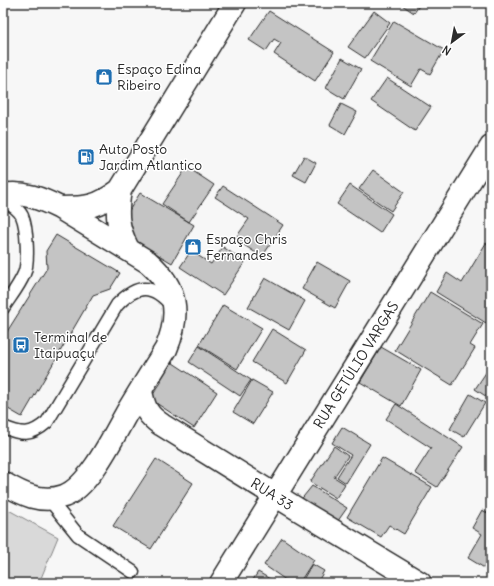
<svg xmlns="http://www.w3.org/2000/svg" width="494" height="586" font-family="Delius,sans-serif">
	<style>
		.green { fill: #d9d9d9; stroke: #828282 }
		.building { fill: #c4c4c4; stroke: #2b2b2b }
		.lines { fill: none; stroke-linecap: round; stroke-linejoin: round }
		.lane-casing { stroke: #2b2b2b; stroke-width: 15 }
		.street-casing { stroke: #2b2b2b; stroke-width: 25 }
		.secondary-casing { stroke: #2b2b2b; stroke-width: 25 }
		.lane { stroke: #fff; stroke-width: 12 }
		.street { stroke: #fff; stroke-width: 22 }
		.secondary { stroke: #fff; stroke-width: 22 }
		.labels { text-anchor: middle; dominant-baseline: central; stroke-width: 3; stroke-linejoin: round; paint-order: stroke }
		.poi-label { font-size: 14px; fill: #2b2b2b; stroke: #fff; text-anchor: start }
		.street-label { font-size: 14px; fill: #2b2b2b; stroke: #fff }
	</style>
	<rect width="100%" height="100%" fill="#f7f7f7"/>
	<filter id="ink" filterUnits="userSpaceOnUse"><feTurbulence type="fractalNoise" baseFrequency=".025" numOctaves="2"/><feDisplacementMap in="SourceGraphic" scale="8" xChannelSelector="R" yChannelSelector="G"/><feConvolveMatrix kernelMatrix="1 2 1 2 8 2 1 2 1" color-interpolation-filters="sRGB"/></filter>
	<g filter="url(#ink)">
		<path class="green" d="M 3,507 L 58,537 L 39,583 L 3,583 Z"/>
		<path class="building" d="M 399,3 L 421,3 L 414,13 Z
			M 269,11 L 334,52 L 315,81 L 274,54 L 281,43 L 274,39 L 266,51 L 249,40 Z
			M 374,11 L 390,23 L 365,58 L 348,47 Z
			M 394,21 L 444,50 L 430,74 L 421,69 L 411,86 L 370,61 Z
			M 342,58 L 361,69 L 344,99 L 326,88 Z
			M 387,78 L 431,107 L 415,131 L 371,101 Z
			M 341,104 L 357,112 L 345,134 L 330,125 Z
			M 304,156 L 316,163 L 306,182 L 293,175 Z
			M 187,167 L 214,185 L 189,222 L 162,204 Z
			M 373,170 L 404,192 L 391,211 L 359,189 Z
			M 350,185 L 392,214 L 380,233 L 337,204 Z
			M 223,186 L 283,225 L 262,257 L 235,239 L 249,219 L 215,197 Z
			M 140,193 L 194,225 L 172,263 L 117,230 Z
			M 56,235 L 120,273 L 110,289 L 93,295 L 22,417 L 3,406 L 3,338 L 47,268 L 46,251 Z
			M 486,243 L 491,246 L 491,315 L 486,323 L 436,292 L 447,273 L 462,283 Z
			M 223,247 L 245,262 L 223,295 L 180,267 L 191,251 L 211,264 Z
			M 317,262 L 350,281 L 335,308 L 302,289 Z
			M 265,278 L 305,301 L 289,330 L 248,307 Z
			M 430,292 L 483,324 L 470,345 L 475,348 L 452,385 L 395,350 Z
			M 223,305 L 262,328 L 237,369 L 199,345 Z
			M 272,329 L 306,350 L 287,383 L 252,362 Z
			M 199,346 L 251,380 L 240,396 L 189,362 Z
			M 381,347 L 421,370 L 401,406 L 360,382 Z
			M 170,361 L 217,392 L 194,428 L 150,399 L 162,381 L 158,379 Z
			M 491,365 L 491,391 L 487,397 L 475,389 Z
			M 252,380 L 273,392 L 253,424 L 233,412 Z
			M 470,394 L 485,403 L 464,437 L 450,429 Z
			M 396,404 L 463,447 L 437,487 L 415,473 L 431,448 L 386,419 Z
			M 342,427 L 370,444 L 346,483 L 337,477 L 351,455 L 332,443 Z
			M 334,446 L 348,456 L 334,477 L 345,484 L 336,498 L 310,482 Z
			M 382,458 L 432,487 L 404,534 L 389,525 L 381,537 L 347,517 Z
			M 156,459 L 193,483 L 151,549 L 113,526 Z
			M 312,486 L 347,508 L 335,525 L 299,502 Z
			M 482,510 L 491,515 L 491,572 L 468,558 L 482,534 L 472,528 Z
			M 282,538 L 314,560 L 299,583 L 290,583 L 264,565 Z
			M 312,564 L 324,571 L 317,583 L 301,583 Z
			M 258,572 L 277,583 L 251,583 Z"/>
		<g class="lines">
			<g class="lane-casing">
				<path id="lane" d="M 3,200 C 10,204 18,208 22,216 C 27,227 29,263 24,274 C 19,286 10,297 3,308
					M 3,427 C 22,435 31,436 47,422 L 117,305 C 137,284 152,283 172,306
					M 48,498 L 78,535 L 133,572"/>
			</g>
			<g class="street-casing">
				<path id="street" d="M 141,391 C 144,408 147,415 162,425 L 299,510 L 420,583
					M 221,583 L 491,147"/>
			</g>
			<g class="secondary-casing">
				<path id="secondary" d="M 3,195 C 23,191 42,199 60,208 L 148,262 C 177,287 181,314 166,349 C 153,370 139,392 126,414 C 113,437 89,487 64,496 C 41,504 22,494 3,483
					M 60,208 C 88,208 97,207 120,190
					M 128,249 C 117,227 116,214 120,190 L 235,3"/>
			</g>
			<use href="#lane" class="lane"/>
			<use href="#street" class="street"/>
			<use href="#secondary" class="secondary"/>
		</g>
	</g>
	<defs>
		<g id="shop-square" transform="scale(0.9)"><rect x="-9" y="-9" width="18" height="18" rx="4" fill="#1f6fb2" stroke="#fff"/><path d="M-5-2.5h2.3a2.7 3.5 0 0 1 5.4 0H5L5.5 6h-11ZM-1.5-2.5h3a1.5 2.3 0 0 0-3 0Z" fill="#fff"/></g>
		<g id="fuel-square" transform="scale(0.9)"><rect x="-9" y="-9" width="18" height="18" rx="4" fill="#1f6fb2" stroke="#fff"/><path d="M-5.5-6h7V0h2V4h1.3V-2.5L3-4.5l.8-.8L6-3V5H2.5V1h-1V6h-7ZM-4.2-4.7v3.2H.2V-4.7Z" fill="#fff"/></g>
		<g id="bus-square" transform="scale(0.9)"><rect x="-9" y="-9" width="18" height="18" rx="4" fill="#1f6fb2" stroke="#fff"/><path d="M-5-6H5V4H4V6H2V4H-2V6H-4V4H-5ZM-3.5-4V0h7V-4ZM-3.5 1.2v1.5H-2V1.2ZM2 1.2v1.5H3.5V1.2Z" fill="#fff"/></g>
	</defs>
	<g fill-rule="evenodd">
		<use href="#shop-square" x="104" y="77"/>
		<use href="#fuel-square" x="86" y="157"/>
		<use href="#shop-square" x="193" y="247"/>
		<use href="#bus-square" x="21" y="345"/>
	</g>
	<g class="labels">
		<g class="poi-label">
			<text x="117" y="69">Espaço Edina<tspan x="117" dy="16">Ribeiro</tspan></text>
			<text x="99" y="149">Auto Posto<tspan x="99" dy="16">Jardim Atlantico</tspan></text>
			<text x="206" y="239">Espaço Chris<tspan x="206" dy="16">Fernandes</tspan></text>
			<text x="34" y="337">Terminal de<tspan x="34" dy="16">Itaipuaçu</tspan></text>
		</g>
		<g class="street-label">
			<text transform="translate(356 365) rotate(-58)">RUA GETÚLIO VARGAS</text>
			<text transform="translate(272 494) rotate(32)">RUA 33</text>
		</g>
	</g>
	<rect width="494" height="586" fill="none" stroke="#fff" stroke-width="16"/>
	<rect x="8" y="8" width="478" height="570" fill="none" stroke="#2b2b2b" stroke-width="1.5" filter="url(#ink)"/>
	<g transform="translate(452 42) rotate(212)" stroke="#ffffff" stroke-width="3" paint-order="stroke">
	<path d="M0-3L7 15L0 10L-7 15Z" fill="#2b2b2b"/>
	<text y="-6" font-size="11" font-weight="bold" text-anchor="middle" fill="#2b2b2b">N</text>
	</g>
</svg>
